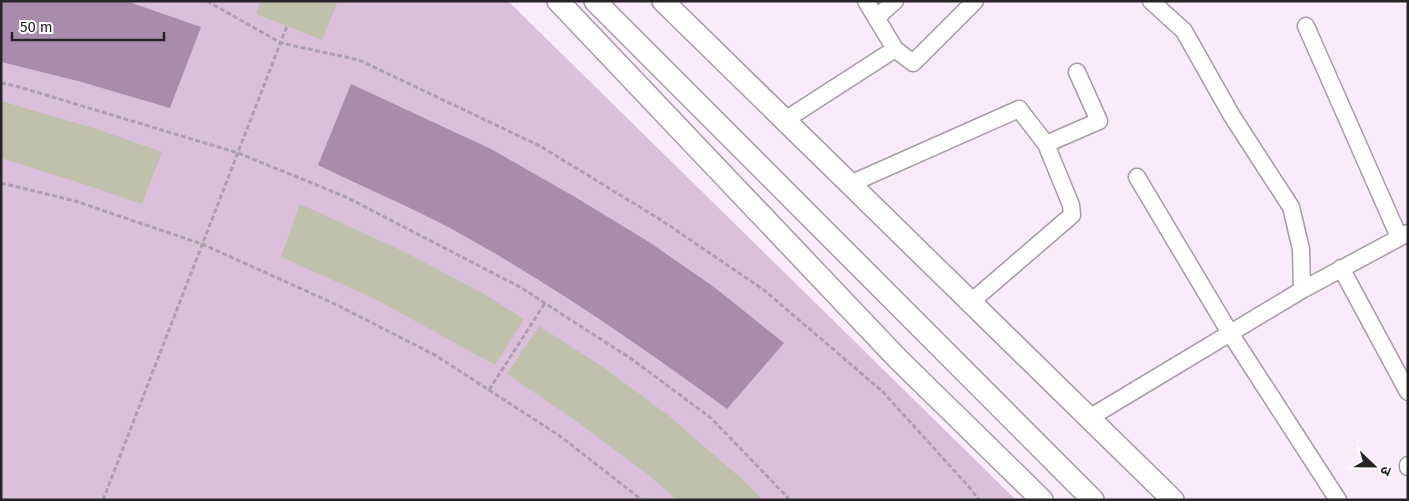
<svg xmlns="http://www.w3.org/2000/svg" width="1409" height="501" font-family="'Fira Sans','Noto Sans Devanagari',sans-serif">
	<style>
		.green { fill: #dac0db }
		.water { fill: #a98cab }
		.building { fill: #bfc1ac }
		.lines { fill: none; stroke-linecap: round; stroke-linejoin: round }
		.minor-casing { stroke: #a899a9; stroke-width: 19 }
		.tertiary-casing { stroke: #a899a9; stroke-width: 24 }
		.path { stroke: #aca0ad; stroke-width: 3; stroke-dasharray: 5 2.5; stroke-linecap: butt }
		.minor { stroke: #fff; stroke-width: 16 }
		.tertiary { stroke: #fff; stroke-width: 21 }
	</style>
	<rect width="100%" height="100%" fill="#fbeafb"/>
	<path class="green" d="M 1,1 L 508,1 L 1016,500 L 1,500 Z"/>
	<path class="water" d="M 1,1 L 126,1 L 201,27 L 170,108 L 78,81 L 1,62 Z
		M 351,84 L 491,149 L 575,197 L 649,242 L 714,287 L 784,343 L 727,409 C 637,343 546,280 448,227 C 406,205 361,186 318,165 Z"/>
	<path class="building" d="M 261,1 L 338,1 L 322,40 L 256,14 Z
		M 1,101 L 100,130 L 162,152 L 142,204 L 83,184 L 1,158 Z
		M 300,204 L 405,252 L 484,294 L 524,319 L 495,365 L 375,299 L 281,257 Z
		M 539,326 L 603,367 L 668,415 L 743,480 L 763,500 L 677,500 L 646,473 L 576,421 L 507,374 Z"/>
	<g class="lines">
		<g class="minor-casing">
			<path id="minor" d="M 866,1 L 895,49
				M 1151,1 L 1184,31 L 1232,116 L 1291,207 L 1301,249 L 1302,290
				M 876,18 L 895,1
				M 1306,26 L 1399,237
				M 785,120 L 895,49 L 913,63 L 975,1
				M 1137,177 L 1230,333 L 1338,500
				M 850,184 L 1019,109 L 1046,144
				M 1341,268 L 1408,392
				M 971,302 L 1072,215 L 1071,205 L 1046,144 L 1099,121 L 1077,72
				M 1089,418 L 1302,290 L 1408,233
				M 1408,465 L 1408,467"/>
		</g>
		<g class="tertiary-casing">
			<path id="tertiary" d="M 558,1 L 898,359 L 1042,500
				M 595,1 L 1093,500
				M 663,1 L 1173,500"/>
		</g>
		<path class="path" d="M 207,1 L 281,43 L 359,60 L 540,146 L 661,220 L 764,290 L 883,392 L 970,488 L 979,500
			M 1,83 L 16,86 L 238,153 L 346,197 L 520,287 L 633,360 L 711,418 L 790,500
			M 1,183 L 75,201 L 202,244 L 335,304 L 435,355 L 560,436 L 642,500
			M 489,390 L 545,303
			M 103,500 L 287,26"/>
		<use href="#minor" class="minor"/>
		<use href="#tertiary" class="tertiary"/>
	</g>
	<rect width="1409" height="501" fill="none" stroke="#282329" stroke-width="5"/>
	<g transform="translate(1374 466) rotate(112)" stroke="#ffffff" stroke-width="4" paint-order="stroke">
	<path d="M0-4L9 19L0 12L-9 19Z" fill="#282329"/>
	<text y="-8" font-size="14" font-weight="bold" text-anchor="middle" fill="#282329">उ</text>
	</g>
	<path d="M12 32v8h152v-8" fill="none" stroke="#282329" stroke-width="2.5"/>
	<text x="20" y="32" font-size="15" fill="#282329" stroke="#ffffff" stroke-width="4" paint-order="stroke">50 m</text>
</svg>
